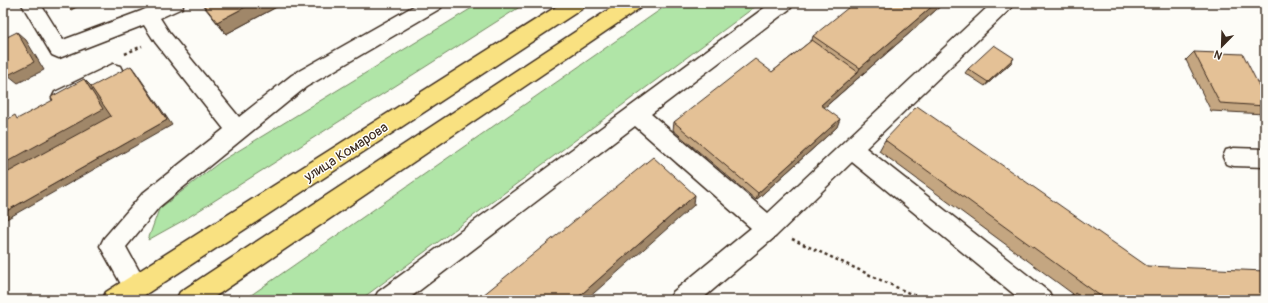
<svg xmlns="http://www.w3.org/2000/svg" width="1268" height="303" font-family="Pangolin,sans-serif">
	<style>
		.green { fill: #b0e5a7; stroke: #768862 }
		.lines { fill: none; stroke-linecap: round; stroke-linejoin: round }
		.minor-casing { stroke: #3b2a1e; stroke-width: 3 }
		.major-casing { stroke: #3b2a1e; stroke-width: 3 }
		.path { stroke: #3b2a1e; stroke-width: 2.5; stroke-dasharray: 3 3; stroke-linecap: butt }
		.minor { fill: #fdfcf7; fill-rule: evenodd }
		.major { fill: #f9e181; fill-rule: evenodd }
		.wall { fill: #c4a681; stroke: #3b2a1e }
		.shaded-wall { fill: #a08769; stroke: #3b2a1e }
		.building { fill: #e4c196; stroke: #3b2a1e }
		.labels { text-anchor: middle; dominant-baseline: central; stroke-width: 3; stroke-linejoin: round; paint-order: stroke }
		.street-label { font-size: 14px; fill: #3b2a1e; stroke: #fdfcf7 }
	</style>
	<rect width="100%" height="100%" fill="#fdfcf7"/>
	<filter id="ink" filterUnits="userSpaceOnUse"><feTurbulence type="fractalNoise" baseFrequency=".025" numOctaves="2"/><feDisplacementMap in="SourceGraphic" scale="8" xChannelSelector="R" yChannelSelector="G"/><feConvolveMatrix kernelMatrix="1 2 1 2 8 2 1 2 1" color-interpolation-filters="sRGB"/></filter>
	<g filter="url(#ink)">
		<path class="green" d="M 480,3 L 526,3 L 184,220 L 148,240 L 159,209 L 220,162 Z
			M 670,3 L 760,3 L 360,300 L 244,300 Z"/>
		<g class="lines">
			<g class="minor-casing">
				<path id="minor" d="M 21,3 L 40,3 L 63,40 L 141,11 L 158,3 L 184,3 L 182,8 L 160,18 L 169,32 L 239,117 L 292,75 L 419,3 L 443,3 L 441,8 L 306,87 L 159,207 L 126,247 L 148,287 L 145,295 L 136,299 L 127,295 L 100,246 L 104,238 L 143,193 L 224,129 L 155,42 L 144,25 L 59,58 L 52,55 Z
					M 771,3 L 793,3 L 791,8 L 651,114 L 768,213 L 992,3 L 1013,3 L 1011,8 L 866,148 L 1049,292 L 1053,300 L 1021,300 L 852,162 L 776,236 L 701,300 L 669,300 L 673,292 L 751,228 L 635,126 L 407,300 L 374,300 L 378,292 Z
					M 113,64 L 120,66 L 123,72 L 120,78 L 69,104 L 62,106 L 55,104 L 52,98 L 55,92 Z
					M 1234,148 L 1265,149 L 1265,167 L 1234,166 L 1226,164 L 1223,157 L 1226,150 Z"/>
			</g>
			<g class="major-casing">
				<path id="major" d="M 562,3 L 585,3 L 583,8 L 137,300 L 102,300 L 106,292 Z
					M 619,3 L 642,3 L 640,8 L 210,300 L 176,300 L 180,292 Z"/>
			</g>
			<path class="path" d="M 125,54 L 142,46
				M 792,239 L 924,300"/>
			<use href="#minor" class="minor"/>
			<use href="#major" class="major"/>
		</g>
		<path class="wall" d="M 201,3 L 284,3 L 226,34 Z
			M 944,3 L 824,108 L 837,127 L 756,200 L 673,130 L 674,122 L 772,72 L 812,40 L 813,36 Z
			M 1194,52 L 1259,86 L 1265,86 L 1265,115 L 1264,114 L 1211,111 L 1186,60 Z
			M 1011,63 L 985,86 L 965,73 L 968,69 Z
			M 885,140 L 1147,266 L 1265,300 L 1067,300 L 1070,296 L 1073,294 L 879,151 Z"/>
		<path class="shaded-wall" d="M 64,3 L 84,3 L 71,10 Z
			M 253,3 L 284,3 L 226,34 L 217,22 Z
			M 936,3 L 944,3 L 818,113 L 821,105 L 858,72 L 860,68 Z
			M 17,32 L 26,40 L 44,70 L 18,83 L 8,75 Z
			M 1014,58 L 1011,63 L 985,86 L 988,82 Z
			M 131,66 L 135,71 L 172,125 L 3,221 L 3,213 L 167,120 Z
			M 84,79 L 96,91 L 116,121 L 3,183 L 3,164 Z
			M 840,119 L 837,127 L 756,200 L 758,193 Z
			M 695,195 L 694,205 L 586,300 L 575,300 Z"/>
		<path class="building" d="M 202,3 L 253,3 L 217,22 Z
			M 854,3 L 936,3 L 860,68 L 813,36 Z
			M 17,32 L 34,62 L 8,75 L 3,67 L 3,39 Z
			M 812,40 L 858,72 L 821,105 L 840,119 L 758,193 L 674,122 L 755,59 L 772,72 Z
			M 994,45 L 1014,58 L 988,82 L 968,69 Z
			M 1194,52 L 1243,54 L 1259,86 L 1265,86 L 1265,106 L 1220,103 Z
			M 131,66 L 167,120 L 3,213 L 3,175 L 111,116 L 91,87 Z
			M 84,79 L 103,109 L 3,164 L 3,122 L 15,115 L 17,119 L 53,100 L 51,97 Z
			M 917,106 L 1147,266 L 1265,271 L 1265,300 L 1106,300 L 885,140 Z
			M 653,157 L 695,195 L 575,300 L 477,300 Z
			M 1075,293 L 1084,300 L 1069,300 Z"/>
	</g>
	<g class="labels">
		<g class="street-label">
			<text transform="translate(346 152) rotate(-33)">улица Комарова</text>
		</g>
	</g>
	<rect width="1268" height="303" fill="none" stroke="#fdfcf7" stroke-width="16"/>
	<rect x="8" y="8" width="1252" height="287" fill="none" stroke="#3b2a1e" stroke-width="1.5" filter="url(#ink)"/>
	<g transform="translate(1222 46) rotate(203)" stroke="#fdfcf7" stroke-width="3" paint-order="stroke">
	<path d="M0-3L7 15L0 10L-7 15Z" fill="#3b2a1e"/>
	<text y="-6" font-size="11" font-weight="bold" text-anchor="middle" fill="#3b2a1e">N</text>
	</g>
</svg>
